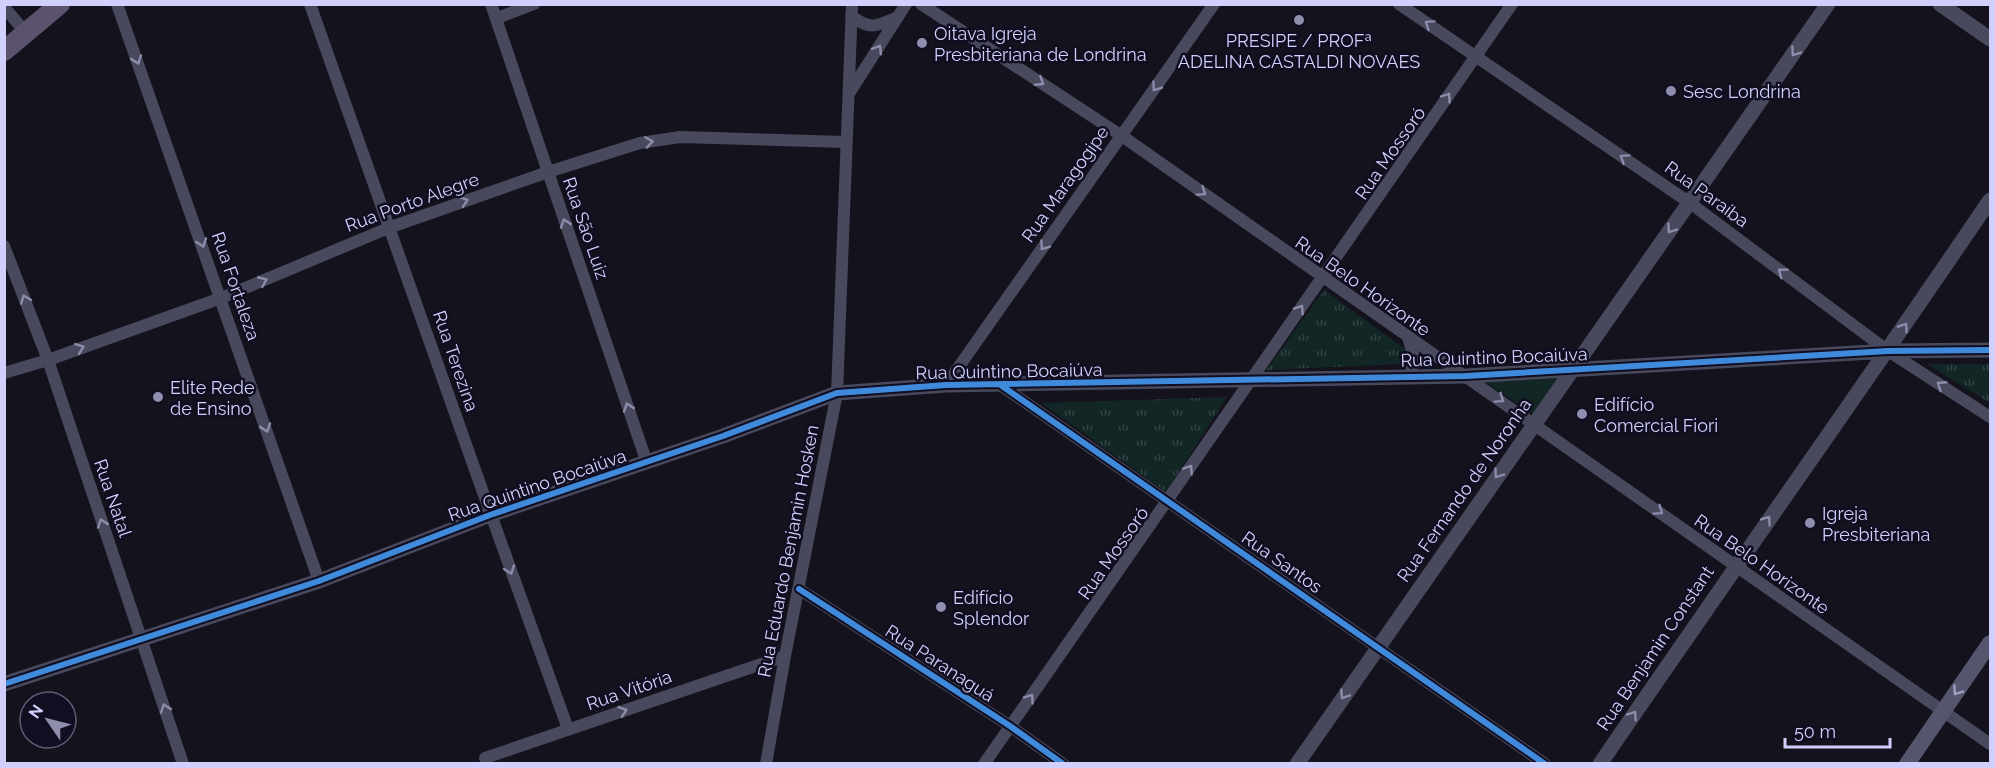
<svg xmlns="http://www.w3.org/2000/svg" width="1995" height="768" font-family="Raleway,sans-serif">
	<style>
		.green { fill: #122625 }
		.park { fill: url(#park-tufts) }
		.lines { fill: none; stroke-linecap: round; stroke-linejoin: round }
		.minor { stroke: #48495c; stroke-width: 12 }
		.tertiary { stroke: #48495c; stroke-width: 15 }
		.secondary { stroke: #55566e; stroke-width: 16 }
		.primary { stroke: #5b536d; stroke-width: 20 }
		.cycleway-casing { stroke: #100e20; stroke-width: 10 }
		.cycleway { stroke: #408adc; stroke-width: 6 }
		.oneway { stroke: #8c8cac }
		.oneway2 { stroke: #9f9fc3 }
		.poi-dot { fill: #8f8eae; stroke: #100e20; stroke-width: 2 }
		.labels { text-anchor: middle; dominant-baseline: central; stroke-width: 5; stroke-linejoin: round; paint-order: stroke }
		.poi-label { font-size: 18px; fill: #d1d0fc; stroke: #100e20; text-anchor: start }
		.street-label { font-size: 18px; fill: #d1d0fc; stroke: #100e20 }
	</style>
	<defs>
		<pattern id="park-tufts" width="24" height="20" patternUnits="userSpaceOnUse" patternTransform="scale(1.5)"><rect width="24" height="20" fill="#122625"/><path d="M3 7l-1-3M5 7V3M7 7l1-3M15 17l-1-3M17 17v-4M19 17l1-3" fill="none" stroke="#334446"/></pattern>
	</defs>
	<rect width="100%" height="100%" fill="#14121c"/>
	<path class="green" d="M 1481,379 L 1563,379 L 1534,415 Z"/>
	<path class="park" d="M 1324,290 L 1405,349 L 1405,364 L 1266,370 Z
		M 1927,364 L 1990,364 L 1990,403 Z
		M 1227,397 L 1166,492 L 1041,403 Z"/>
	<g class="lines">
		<path class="minor" d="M 117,4 L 319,581
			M 310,4 C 397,246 480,488 568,729
			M 491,4 L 647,463
			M 921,4 L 1122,136 L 1990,744
			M 1399,4 L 1690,203 L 1888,351 L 1990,417
			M 4,7 L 26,33
			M 851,16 C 872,31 876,26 898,17
			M 497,18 L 534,4
			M 850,92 L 906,4
			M 4,246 L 48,360 L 183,764
			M 1408,337 L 1415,361 L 1409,376
			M 4,373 L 48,360 L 221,298 L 391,227 L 548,172 L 640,143 L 680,137 L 846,142
			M 946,385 L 1214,4
			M 1002,386 L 1545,764
			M 799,589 L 1010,726 L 1063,764
			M 485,758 L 785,656
			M 766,764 L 785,656 L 837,393 L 852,4
			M 984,764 L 1512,4"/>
		<path class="tertiary" d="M 1940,4 L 1990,39
			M 4,684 L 319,581 L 490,515 L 723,436 L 837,393 L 946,385 L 1466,376 L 1888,351 L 1990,350
			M 1297,764 L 1828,4
			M 1600,764 C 1729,575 1862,389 1990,200"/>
		<path class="secondary" d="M 1907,764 L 1990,643"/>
		<path class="primary" d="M 4,51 L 60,4"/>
		<g class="cycleway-casing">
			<path id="cycleway" d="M 1002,386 L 1545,764
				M 799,589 L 1010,726 L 1063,764
				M 4,684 L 319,581 L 490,515 L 723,436 L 837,393 L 946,385 L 1466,376 L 1888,351 L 1990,350"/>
		</g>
		<use href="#cycleway" class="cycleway"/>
	</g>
	<defs><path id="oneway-chevron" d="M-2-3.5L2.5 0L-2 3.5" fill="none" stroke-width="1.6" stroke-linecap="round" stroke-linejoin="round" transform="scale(1.5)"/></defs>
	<g class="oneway">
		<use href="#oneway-chevron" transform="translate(1429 24) rotate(-146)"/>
		<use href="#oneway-chevron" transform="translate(878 49) rotate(-58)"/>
		<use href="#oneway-chevron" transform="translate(1795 52) rotate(125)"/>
		<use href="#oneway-chevron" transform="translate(137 60) rotate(71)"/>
		<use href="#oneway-chevron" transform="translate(1040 82) rotate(33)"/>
		<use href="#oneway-chevron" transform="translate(1156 87) rotate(125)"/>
		<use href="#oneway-chevron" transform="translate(1447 97) rotate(-55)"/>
		<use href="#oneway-chevron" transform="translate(649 142) rotate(-9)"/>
		<use href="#oneway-chevron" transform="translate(1624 158) rotate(-146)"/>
		<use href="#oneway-chevron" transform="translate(1202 192) rotate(35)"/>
		<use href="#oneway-chevron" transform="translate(464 201) rotate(-19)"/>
		<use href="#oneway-chevron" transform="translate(565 223) rotate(-109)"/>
		<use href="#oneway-chevron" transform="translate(1671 229) rotate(125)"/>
		<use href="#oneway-chevron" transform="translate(202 243) rotate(71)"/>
		<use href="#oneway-chevron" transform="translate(1044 246) rotate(125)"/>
		<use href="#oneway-chevron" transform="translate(1782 272) rotate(-143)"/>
		<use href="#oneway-chevron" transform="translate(263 281) rotate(-23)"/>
		<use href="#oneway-chevron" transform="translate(25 299) rotate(-111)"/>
		<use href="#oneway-chevron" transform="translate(1300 309) rotate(-56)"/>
		<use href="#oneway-chevron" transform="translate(1904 327) rotate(-56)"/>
		<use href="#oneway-chevron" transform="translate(80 348) rotate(-20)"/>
		<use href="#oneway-chevron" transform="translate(1941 385) rotate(-147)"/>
		<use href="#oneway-chevron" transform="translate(1500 399) rotate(35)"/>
		<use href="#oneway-chevron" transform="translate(628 407) rotate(-109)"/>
		<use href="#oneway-chevron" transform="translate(266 428) rotate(71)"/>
		<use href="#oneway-chevron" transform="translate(1189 469) rotate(-56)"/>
		<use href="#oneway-chevron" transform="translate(1498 474) rotate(125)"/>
		<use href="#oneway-chevron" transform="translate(1659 511) rotate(35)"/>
		<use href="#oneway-chevron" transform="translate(1767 520) rotate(-55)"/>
		<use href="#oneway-chevron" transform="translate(102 523) rotate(-109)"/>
		<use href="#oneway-chevron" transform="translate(510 570) rotate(70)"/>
		<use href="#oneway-chevron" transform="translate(1344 695) rotate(124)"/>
		<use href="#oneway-chevron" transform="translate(1030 698) rotate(-55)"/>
		<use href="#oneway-chevron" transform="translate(165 708) rotate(-109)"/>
		<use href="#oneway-chevron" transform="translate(623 711) rotate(-19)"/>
		<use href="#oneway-chevron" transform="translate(1633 715) rotate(-56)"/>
	</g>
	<use class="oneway2" href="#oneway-chevron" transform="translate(1957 691) rotate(125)"/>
	<g class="poi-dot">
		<circle cx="1299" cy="20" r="6"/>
		<circle cx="922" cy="43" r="6"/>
		<circle cx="1671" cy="91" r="6"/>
		<circle cx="158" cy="397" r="6"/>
		<circle cx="1582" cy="414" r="6"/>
		<circle cx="1810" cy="523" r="6"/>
		<circle cx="941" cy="607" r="6"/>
	</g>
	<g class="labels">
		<g class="poi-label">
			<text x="934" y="33">Oitava Igreja<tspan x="934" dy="21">Presbiteriana de Londrina</tspan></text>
			<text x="1299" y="40" text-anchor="middle">PRESIPE / PROFª<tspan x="1299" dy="21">ADELINA CASTALDI NOVAES</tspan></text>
			<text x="1683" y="91">Sesc Londrina</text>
			<text x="170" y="387">Elite Rede<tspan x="170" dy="21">de Ensino</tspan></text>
			<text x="1594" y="404">Edifício<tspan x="1594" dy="21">Comercial Fiori</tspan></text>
			<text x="1822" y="513">Igreja<tspan x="1822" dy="21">Presbiteriana</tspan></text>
			<text x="953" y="597">Edifício<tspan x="953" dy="21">Splendor</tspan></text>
		</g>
		<g class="street-label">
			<text transform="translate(1390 153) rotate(-55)">Rua Mossoró</text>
			<text transform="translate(1065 184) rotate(-55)">Rua Maragogipe</text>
			<text transform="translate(1707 194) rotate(36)">Rua Paraíba</text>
			<text transform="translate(412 202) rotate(-20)">Rua Porto Alegre</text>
			<text transform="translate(586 228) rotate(71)">Rua São Luiz</text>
			<text transform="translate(236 286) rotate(71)">Rua Fortaleza</text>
			<text transform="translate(1363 286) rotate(35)">Rua Belo Horizonte</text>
			<text transform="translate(1494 357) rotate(-2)">Rua Quintino Bocaiúva</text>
			<text transform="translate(456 361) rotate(71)">Rua Terezina</text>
			<text transform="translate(1009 371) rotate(-1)">Rua Quintino Bocaiúva</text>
			<text transform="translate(537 485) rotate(-19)">Rua Quintino Bocaiúva</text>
			<text transform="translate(1464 490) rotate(-55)">Rua Fernando de Noronha</text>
			<text transform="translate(113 498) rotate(71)">Rua Natal</text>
			<text transform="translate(788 551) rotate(-79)">Rua Eduardo Benjamin Hosken</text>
			<text transform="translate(1113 553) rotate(-55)">Rua Mossoró</text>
			<text transform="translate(1282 562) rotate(35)">Rua Santos</text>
			<text transform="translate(1762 564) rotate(35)">Rua Belo Horizonte</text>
			<text transform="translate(1655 648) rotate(-56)">Rua Benjamin Constant</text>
			<text transform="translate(940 663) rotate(33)">Rua Paranaguá</text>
			<text transform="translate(629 690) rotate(-19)">Rua Vitória</text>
		</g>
	</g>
	<rect width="1995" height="768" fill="none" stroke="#d1d0fc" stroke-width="12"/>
	<g transform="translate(48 720) rotate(305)"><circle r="28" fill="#100e20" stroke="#5d5c78" stroke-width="1.5"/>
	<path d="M0-4.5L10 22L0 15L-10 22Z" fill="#8f8eae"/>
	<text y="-9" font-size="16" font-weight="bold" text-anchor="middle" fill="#d1d0fc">N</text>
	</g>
	<path d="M1785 738v9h105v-9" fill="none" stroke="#d1d0fc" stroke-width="3"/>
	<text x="1794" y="738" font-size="18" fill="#d1d0fc" stroke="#100e20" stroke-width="4.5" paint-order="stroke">50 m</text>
</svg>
